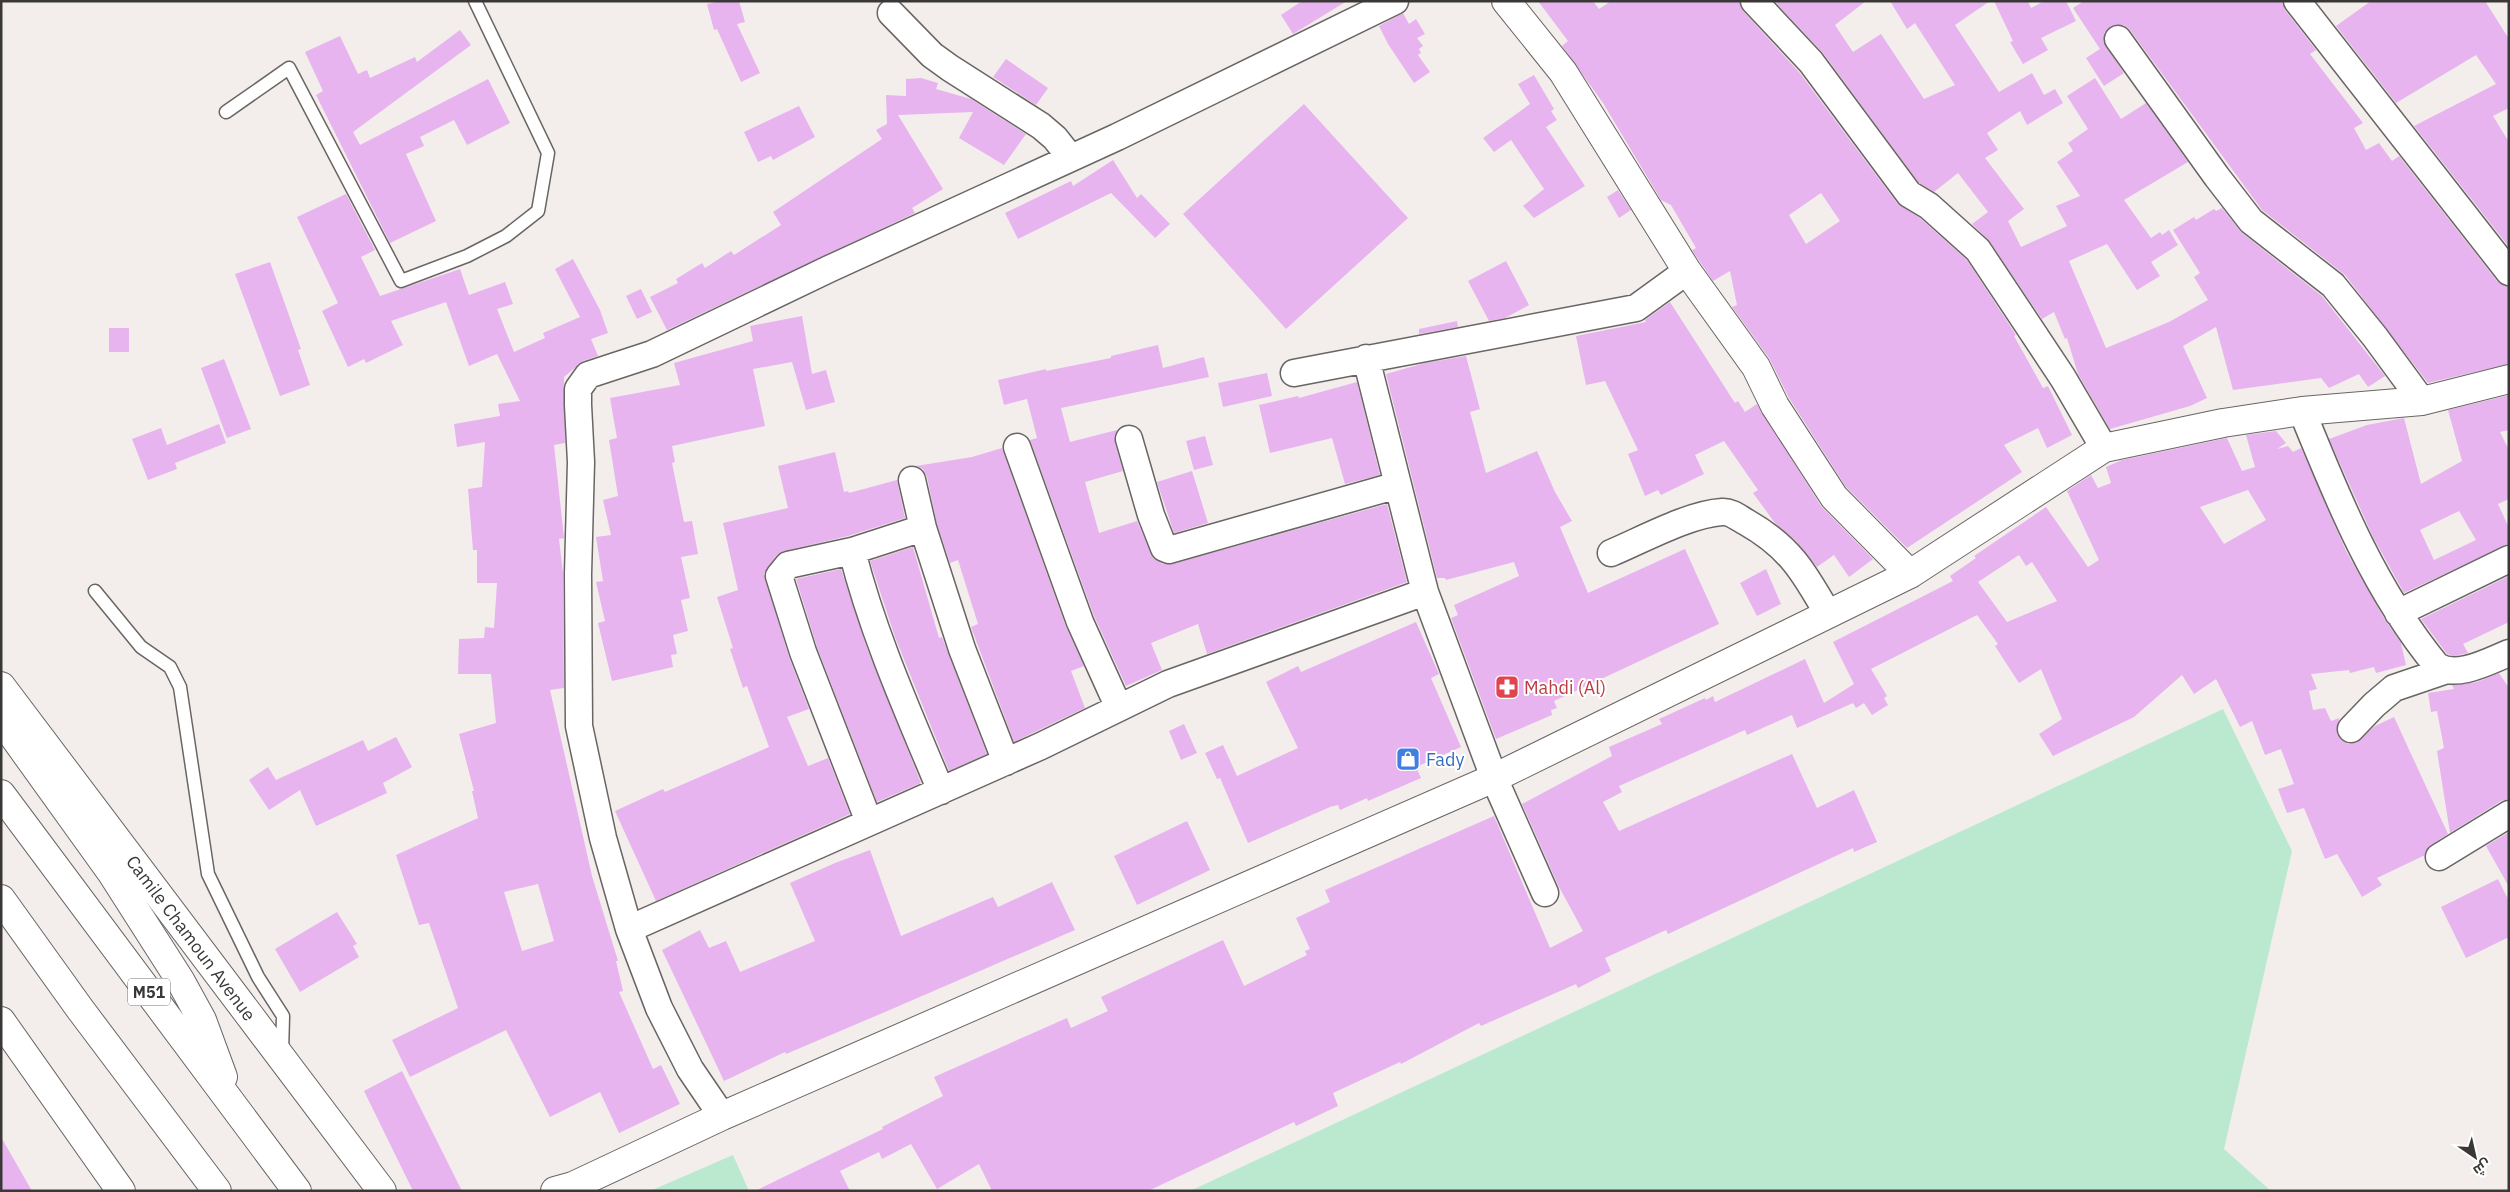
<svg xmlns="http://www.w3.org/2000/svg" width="2510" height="1192" font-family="'IBM Plex Sans',Cairo,sans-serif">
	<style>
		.green { fill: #bbe9cf }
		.building { fill: #e7b4ef; fill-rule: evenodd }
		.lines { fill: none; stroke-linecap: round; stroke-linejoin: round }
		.lane-casing { stroke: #696563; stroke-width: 15 }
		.street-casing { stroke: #696563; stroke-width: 29 }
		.secondary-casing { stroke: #696563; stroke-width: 30 }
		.highway-casing { stroke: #696563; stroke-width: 30 }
		.lane { stroke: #fff; stroke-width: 12 }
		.street { stroke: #fff; stroke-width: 26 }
		.secondary { stroke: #fff; stroke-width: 28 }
		.highway { stroke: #fff; stroke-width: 28 }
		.labels { text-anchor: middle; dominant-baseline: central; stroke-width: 4; stroke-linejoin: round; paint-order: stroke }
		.shield { fill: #fff; stroke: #757473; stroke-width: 1 }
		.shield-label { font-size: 16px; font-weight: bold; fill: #3a3837 }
		.health-label { font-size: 18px; fill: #be3a42; stroke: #fff; text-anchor: start }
		.shop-label { font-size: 18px; fill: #366cbe; stroke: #fff; text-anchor: start }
		.street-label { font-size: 18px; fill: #3a3837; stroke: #fff }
	</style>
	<rect width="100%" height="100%" fill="#f3eeec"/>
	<path class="green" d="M 2223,709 L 2292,851 L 2224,1149 L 2271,1191 L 1190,1191 Z
		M 733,1155 L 749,1191 L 650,1191 Z"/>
	<path class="building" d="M 721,1 L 739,1 L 745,22 L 737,24 L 760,73 L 741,82 L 717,29 L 714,30 L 707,4 Z
		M 1302,1 L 1347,1 L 1293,34 L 1281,15 Z
		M 1538,1 L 1593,1 L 1599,9 L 1611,1 L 1739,1 L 1743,11 L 1799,72 L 1897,203 L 1920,218 L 1967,260 L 2016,335 L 2014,336 L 2043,388 L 2048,386 L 2072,435 L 2047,448 L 2038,428 L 2004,445 L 2022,472 L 1907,548 L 1846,487 L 1789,398 L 1769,358 L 1732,307 L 1737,305 L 1730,271 L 1713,281 L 1700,262 L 1692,250 L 1696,248 L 1671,205 L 1661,200 L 1603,103 L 1562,46 L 1568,41 ZM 1821,193 L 1840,221 L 1806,244 L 1789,215 Z
		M 1778,1 L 1866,1 L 1835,25 L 1853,52 L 1881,34 L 1924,99 L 1955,85 L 1915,23 L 1907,29 L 1890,1 L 1990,1 L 1955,25 L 1999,92 L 2032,73 L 2044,95 L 2055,89 L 2063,103 L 2027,125 L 2020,111 L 1987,133 L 1998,150 L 1985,158 L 2024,209 L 2008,221 L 2021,247 L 2067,226 L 2056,206 L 2080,196 L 2057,162 L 2073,151 L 2068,143 L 2088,129 L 2067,96 L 2095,78 L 2121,119 L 2146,103 L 2188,162 L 2124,200 L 2151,238 L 2160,232 L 2162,235 L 2169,230 L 2178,245 L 2151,262 L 2160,276 L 2137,290 L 2107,244 L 2069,261 L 2106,348 L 2169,322 L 2208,300 L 2194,277 L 2200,273 L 2173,230 L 2194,217 L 2196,220 L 2214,209 L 2216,211 L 2222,208 L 2242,233 L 2322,296 L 2385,376 L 2368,387 L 2359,374 L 2329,388 L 2321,378 L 2233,390 L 2216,327 L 2183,346 L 2207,398 L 2190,406 L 2110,429 L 2078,374 L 2067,338 L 2065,339 L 2054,312 L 2042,319 L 1990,242 L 1972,224 L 1988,212 L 1958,173 L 1934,192 L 1919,183 L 1823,53 L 1776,3 Z
		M 1994,1 L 2028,1 L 2031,8 L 2044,1 L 2066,1 L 2076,21 L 2041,38 L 2048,50 L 2023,64 L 2010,42 L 2013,41 Z
		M 2084,1 L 2282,1 L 2285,10 L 2316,50 L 2310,54 L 2363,123 L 2354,128 L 2366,150 L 2379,143 L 2392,161 L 2399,156 L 2497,281 L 2509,287 L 2509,364 L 2428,383 L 2345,275 L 2262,210 L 2130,30 L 2124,25 L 2110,27 L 2104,33 L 2106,47 L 2124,73 L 2104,86 L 2086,58 L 2100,49 L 2073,8 Z
		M 2371,1 L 2485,1 L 2509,39 L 2509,108 L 2493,116 L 2509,142 L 2509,247 L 2414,126 L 2496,84 L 2476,55 L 2396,103 L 2336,26 Z
		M 1403,13 L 1409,24 L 1416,19 L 1425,34 L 1417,38 L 1423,46 L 1419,49 L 1421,53 L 1418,55 L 1430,72 L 1414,83 L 1388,44 L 1379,26 Z
		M 460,30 L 471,45 L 353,132 L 360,145 L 488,79 L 510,123 L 467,145 L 454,120 L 420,137 L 424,146 L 406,154 L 436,221 L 390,243 L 316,95 L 323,91 L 305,52 L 340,36 L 358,74 L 367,70 L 370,78 L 415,57 L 417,62 Z
		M 1006,59 L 1048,88 L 1036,105 L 993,77 Z
		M 1534,75 L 1554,109 L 1551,111 L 1557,120 L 1546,127 L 1585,186 L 1534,218 L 1523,206 L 1544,189 L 1511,140 L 1494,152 L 1483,138 L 1530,104 L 1518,84 Z
		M 921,78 L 938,83 L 936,89 L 971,99 L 1026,134 L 1004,165 L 959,138 L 973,112 L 898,115 L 943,189 L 912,208 L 915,213 L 667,330 L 650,297 L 678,283 L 676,279 L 702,263 L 705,268 L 731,251 L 734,255 L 781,225 L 773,212 L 882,139 L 876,130 L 887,124 L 886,95 L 906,96 L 906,79 Z
		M 1304,104 L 1408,218 L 1286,329 L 1183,214 Z
		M 799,106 L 815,137 L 773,160 L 771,156 L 758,162 L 744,132 Z
		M 1113,160 L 1137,198 L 1141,194 L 1170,224 L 1155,238 L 1111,193 L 1018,239 L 1005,213 L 1071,181 L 1073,186 Z
		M 1618,190 L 1631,210 L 1619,218 L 1607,197 Z
		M 346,194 L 375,250 L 361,257 L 380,296 L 460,269 L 469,295 L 505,282 L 513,304 L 497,309 L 514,352 L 545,338 L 543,333 L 580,317 L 555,269 L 573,259 L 600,310 L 608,333 L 591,339 L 598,356 L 583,361 L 564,377 L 565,443 L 554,445 L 564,538 L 559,539 L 563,573 L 564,688 L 550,690 L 592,876 L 618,961 L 616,961 L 623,991 L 619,992 L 653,1069 L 661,1065 L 680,1104 L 619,1133 L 600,1092 L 550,1117 L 506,1030 L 410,1077 L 392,1040 L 458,1008 L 429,923 L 419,925 L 396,855 L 478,818 L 472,791 L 474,791 L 459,734 L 496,723 L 491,674 L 458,674 L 459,639 L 484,638 L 485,627 L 494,628 L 497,583 L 477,583 L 477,550 L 473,550 L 468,489 L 482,487 L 485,442 L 457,447 L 454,424 L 500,416 L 498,404 L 520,401 L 497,354 L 469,366 L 446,302 L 391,321 L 403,345 L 366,363 L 364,359 L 348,367 L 322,311 L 338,303 L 297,217 ZM 538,884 L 554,941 L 522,951 L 504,892 Z
		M 1506,261 L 1529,305 L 1505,318 L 1489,321 L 1468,281 Z
		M 270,262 L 301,349 L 298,350 L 310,385 L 280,396 L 235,274 Z
		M 641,289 L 652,312 L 637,319 L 626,296 Z
		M 1670,302 L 1735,403 L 1738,401 L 1745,412 L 1757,404 L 1821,506 L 1873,559 L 1849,577 L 1834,555 L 1817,567 L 1796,541 L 1775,523 L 1753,493 L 1758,490 L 1724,441 L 1695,455 L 1704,474 L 1661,495 L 1658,490 L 1645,496 L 1628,454 L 1638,450 L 1605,381 L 1586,385 L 1576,336 L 1646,322 L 1645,320 Z
		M 802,316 L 812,374 L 826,370 L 835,402 L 806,410 L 792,362 L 753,369 L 765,426 L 672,446 L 675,462 L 672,463 L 684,522 L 692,521 L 698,554 L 681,557 L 690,598 L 681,600 L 688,631 L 673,635 L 677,654 L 671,655 L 673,667 L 612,681 L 598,623 L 605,621 L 596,582 L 603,581 L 596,537 L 611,535 L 603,500 L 618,496 L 609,440 L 617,438 L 610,398 L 680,385 L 674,363 L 753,341 L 750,326 Z
		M 1457,321 L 1458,327 L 1419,334 L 1419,329 Z
		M 109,328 L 129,328 L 129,352 L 109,352 Z
		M 1158,345 L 1163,368 L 1204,357 L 1209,377 L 1061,408 L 1070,442 L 1117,430 L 1115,443 L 1123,471 L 1085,482 L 1099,533 L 1137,521 L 1153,558 L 1163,564 L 1172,564 L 1387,504 L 1407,582 L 1207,654 L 1198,624 L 1151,643 L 1162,670 L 1126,686 L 1094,616 L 1030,440 L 1037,438 L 1027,399 L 1004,405 L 998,380 L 1046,369 L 1046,371 L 1111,358 L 1111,356 Z
		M 1466,356 L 1480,409 L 1470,412 L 1486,473 L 1537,451 L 1555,492 L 1572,521 L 1560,527 L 1588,593 L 1685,549 L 1719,624 L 1554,701 L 1557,708 L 1551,710 L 1552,715 L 1496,739 L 1451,618 L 1458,615 L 1454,605 L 1519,576 L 1514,562 L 1446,580 L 1445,578 L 1437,578 L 1386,374 L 1425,363 Z
		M 224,359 L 251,429 L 227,438 L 201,368 Z
		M 1267,373 L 1272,396 L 1223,407 L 1218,383 Z
		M 1357,382 L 1380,475 L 1345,484 L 1332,438 L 1270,453 L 1259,405 L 1298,396 L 1299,398 Z
		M 2509,395 L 2509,430 L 2500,432 L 2509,450 L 2509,499 L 2498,504 L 2509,528 L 2509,544 L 2404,593 L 2373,537 L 2329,439 L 2367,425 L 2404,418 L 2421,484 L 2462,461 L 2448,410 ZM 2459,511 L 2476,540 L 2434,560 L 2420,530 Z
		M 219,424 L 226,443 L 175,463 L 177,469 L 148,480 L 132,439 L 161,428 L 167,445 Z
		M 2276,431 L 2286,443 L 2277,449 L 2288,446 L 2293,452 L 2301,448 L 2346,551 L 2385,620 L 2401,643 L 2406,665 L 2376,673 L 2374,667 L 2350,673 L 2349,670 L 2311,674 L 2317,689 L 2309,691 L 2313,710 L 2325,708 L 2331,721 L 2339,718 L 2337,734 L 2341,740 L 2348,744 L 2356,743 L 2375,726 L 2394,717 L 2448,834 L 2431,845 L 2425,855 L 2377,878 L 2382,885 L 2362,897 L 2337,854 L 2325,859 L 2304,808 L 2287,813 L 2278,789 L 2294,784 L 2281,749 L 2265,755 L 2252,721 L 2240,727 L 2216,679 L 2194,694 L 2182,675 L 2134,717 L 2053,756 L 2039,734 L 2062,719 L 2041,669 L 2019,683 L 1995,646 L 1998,644 L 1977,615 L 1871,669 L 1887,696 L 1884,698 L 1888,705 L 1872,715 L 1864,703 L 1856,708 L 1853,703 L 1797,728 L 1792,715 L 1747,735 L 1745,730 L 1619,786 L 1622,792 L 1603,802 L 1619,831 L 1792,754 L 1817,808 L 1854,790 L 1877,842 L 1854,852 L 1853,848 L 1668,934 L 1666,930 L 1605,958 L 1611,971 L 1578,988 L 1576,984 L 1481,1026 L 1479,1023 L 1401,1064 L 1400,1062 L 1333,1093 L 1338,1106 L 1296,1126 L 1294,1122 L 1148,1191 L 992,1191 L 979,1164 L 937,1189 L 911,1144 L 882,1159 L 879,1152 L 840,1171 L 850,1191 L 755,1191 L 883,1129 L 882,1127 L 943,1096 L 934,1077 L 1067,1018 L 1071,1028 L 1108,1011 L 1101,997 L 1223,940 L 1244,986 L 1307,955 L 1305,951 L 1310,949 L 1296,918 L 1330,902 L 1325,890 L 1494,816 L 1550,948 L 1583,931 L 1558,885 L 1522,804 L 1612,756 L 1609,747 L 1662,724 L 1659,719 L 1705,698 L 1706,700 L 1713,696 L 1715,702 L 1805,659 L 1824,703 L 1854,684 L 1833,642 L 1953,581 L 1950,576 L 1976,558 L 1974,556 L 2046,507 L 2088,567 L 2099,560 L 2067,491 L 2091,475 L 2098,488 L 2111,483 L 2106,467 L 2122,460 L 2227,438 L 2242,471 L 2255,467 L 2246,435 ZM 2248,490 L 2266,520 L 2224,544 L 2200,507 ZM 2019,555 L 2026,566 L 2032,562 L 2057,601 L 2007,622 L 1978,582 Z
		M 1205,436 L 1213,465 L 1194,470 L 1186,441 Z
		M 1002,448 L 1066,627 L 1084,666 L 1071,671 L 1085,708 L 1014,742 L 971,627 L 978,624 L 958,560 L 950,563 L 937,524 L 927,477 L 923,469 L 916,466 L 972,457 Z
		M 835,452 L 844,492 L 848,491 L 849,493 L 897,480 L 905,518 L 848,536 L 784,551 L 776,556 L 764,574 L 789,657 L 809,709 L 787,717 L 808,766 L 828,758 L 850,814 L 656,901 L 615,811 L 663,789 L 665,792 L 769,747 L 747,686 L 743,688 L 730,649 L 733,648 L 717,597 L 738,590 L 723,523 L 788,508 L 778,466 Z
		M 1192,471 L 1208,523 L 1174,533 L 1157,482 Z
		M 913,547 L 939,638 L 942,637 L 987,754 L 949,771 L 895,637 L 870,561 Z
		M 841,569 L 867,648 L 921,783 L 877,802 L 817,647 L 796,579 Z
		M 1766,569 L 1781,604 L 1757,616 L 1740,583 Z
		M 2509,576 L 2509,622 L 2463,644 L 2468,653 L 2454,656 L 2447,654 L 2421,619 Z
		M 1416,622 L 1439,674 L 1431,678 L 1461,747 L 1416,767 L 1421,778 L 1368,801 L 1367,798 L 1340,810 L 1338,805 L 1330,807 L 1248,843 L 1220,778 L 1217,779 L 1205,753 L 1223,745 L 1237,776 L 1298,748 L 1266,682 L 1298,666 L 1301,672 Z
		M 2499,673 L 2509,688 L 2509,799 L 2501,801 L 2450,833 L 2437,751 L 2444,748 L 2437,711 L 2431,712 L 2428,693 L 2454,689 L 2452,685 L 2477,682 Z
		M 1184,724 L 1197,753 L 1181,760 L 1169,731 Z
		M 396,737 L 412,767 L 383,783 L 387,793 L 316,826 L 300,790 L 269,810 L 249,780 L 268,767 L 276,780 L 363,740 L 368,751 Z
		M 1187,821 L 1210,870 L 1137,905 L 1114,856 Z
		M 2509,832 L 2509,887 L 2486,846 Z
		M 870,850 L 901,936 L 993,897 L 998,907 L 1052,882 L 1075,930 L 885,1012 L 786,1054 L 785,1052 L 724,1081 L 662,950 L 700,930 L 709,948 L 726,941 L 740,972 L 815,941 L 790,883 L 835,863 Z
		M 2498,879 L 2509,901 L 2509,937 L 2466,958 L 2441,907 Z
		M 337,912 L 357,944 L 353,946 L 359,957 L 300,992 L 275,949 Z
		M 402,1071 L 462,1191 L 413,1191 L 364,1091 Z
		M 1,1137 L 32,1191 L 1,1191 Z"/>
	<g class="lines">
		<g class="lane-casing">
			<path id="lane" d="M 226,112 L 289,68 L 401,281 L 467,256 L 506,236 L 538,211 L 548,153 L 475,1
				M 95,591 L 141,647 L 170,667 L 180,687 L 208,874 L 258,977 L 283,1016 L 282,1053"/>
		</g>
		<g class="street-casing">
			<path id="street" d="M 1754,1 L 1811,62 L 1909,194 L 1929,206 L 1978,250 L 2063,378 L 2104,448
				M 2297,1 L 2509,272
				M 891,13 L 932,55 L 950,68 L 1041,126 L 1055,138 L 1070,157
				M 2118,39 L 2217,177 L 2251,221 L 2333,285 L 2375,337 L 2422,401
				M 1366,358 L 1425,592 L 1494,778 L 1545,893
				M 1294,373 L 1636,308 L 1687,271
				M 2302,411 C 2338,500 2375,591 2437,666 C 2457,679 2489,661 2509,653
				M 1129,439 L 1151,515 L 1164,548 L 1169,550 L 1398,485
				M 1017,447 L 1080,622 L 1119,708
				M 912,480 L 923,528 L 962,649 L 1006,762
				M 852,551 L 923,528
				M 1611,553 C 1642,540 1689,514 1722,512 C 1730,511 1739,518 1746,522 C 1790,547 1804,572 1828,614
				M 2398,613 L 2509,559
				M 2351,729 L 2374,705 L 2394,688 L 2444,671
				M 869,822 L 803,652 L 779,576 L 788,565 L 852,551 C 873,634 908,712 941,791
				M 2439,857 L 2509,814
				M 629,929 L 1041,746 L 1168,684 L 1425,592
				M 722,1116 L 690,1069 L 659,1008 L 629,929 L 603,838 L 579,726 L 578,574 L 581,462 L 578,405 L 578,389 L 588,375 L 652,354 L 829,269 L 1117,137 L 1395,1"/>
		</g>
		<g class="secondary-casing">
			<path id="secondary" d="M 1506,1 L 1563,72 L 1687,271 L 1756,367 L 1775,406 L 1834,497 L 1910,574
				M 1,686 L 382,1191
				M 1,1021 L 121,1191
				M 555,1191 L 573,1186 L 722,1116 L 1494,778 L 1910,574 L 2104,448 L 2223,423 L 2302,411 L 2422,401 L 2509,379"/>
		</g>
		<g class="highway-casing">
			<path id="highway" d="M 1,719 L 111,872 L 180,980 L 202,1020 L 223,1077
				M 1,794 L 297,1191
				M 1,899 L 80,1009 L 217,1191"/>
		</g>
		<use href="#lane" class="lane"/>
		<use href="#street" class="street"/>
		<use href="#secondary" class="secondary"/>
		<use href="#highway" class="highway"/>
	</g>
	<defs>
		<g id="pharmacy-square" transform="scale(1.25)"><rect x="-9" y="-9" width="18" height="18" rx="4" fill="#e0444e" stroke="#fff"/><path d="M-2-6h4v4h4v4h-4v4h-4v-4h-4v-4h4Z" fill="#fff"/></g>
		<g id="shop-square" transform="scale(1.25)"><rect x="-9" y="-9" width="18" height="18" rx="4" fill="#3f7fe0" stroke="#fff"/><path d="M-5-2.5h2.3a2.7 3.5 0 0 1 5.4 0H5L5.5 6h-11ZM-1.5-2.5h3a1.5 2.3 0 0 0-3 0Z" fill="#fff"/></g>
	</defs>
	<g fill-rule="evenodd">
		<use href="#pharmacy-square" x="1507" y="687"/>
		<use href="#shop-square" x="1408" y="759"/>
	</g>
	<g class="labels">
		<rect class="shield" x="128" y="978.5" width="42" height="27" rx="4"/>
		<g class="shield-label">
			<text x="149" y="992">M51</text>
		</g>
		<g class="health-label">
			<text x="1524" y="687">Mahdi (Al)</text>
		</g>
		<g class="shop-label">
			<text x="1426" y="759">Fady</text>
		</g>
		<g class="street-label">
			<text transform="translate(191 938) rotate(53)">Camile Chamoun Avenue</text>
		</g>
	</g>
	<rect width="2510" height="1192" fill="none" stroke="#3a3837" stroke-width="5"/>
	<g transform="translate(2475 1157) rotate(146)" stroke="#ffffff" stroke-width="4" paint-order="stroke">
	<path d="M0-4L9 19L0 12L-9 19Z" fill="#3a3837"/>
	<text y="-8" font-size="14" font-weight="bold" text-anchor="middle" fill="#3a3837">ش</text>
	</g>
</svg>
